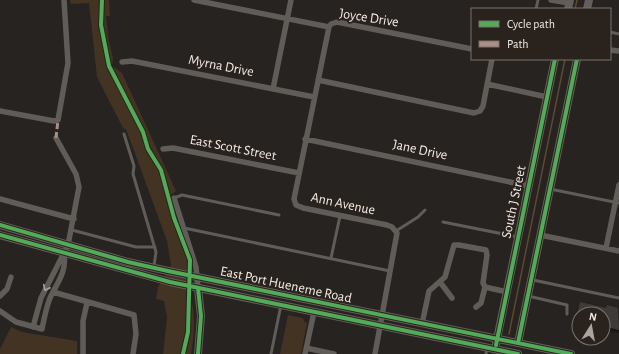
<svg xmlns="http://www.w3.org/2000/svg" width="619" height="354" font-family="'Alegreya Sans',sans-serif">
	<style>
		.green { fill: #423323 }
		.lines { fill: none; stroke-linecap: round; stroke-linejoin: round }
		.stream { stroke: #5f4730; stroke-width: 1.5 }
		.building { fill: #3e3b38; filter: url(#shadow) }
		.lane { stroke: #605c57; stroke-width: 3 }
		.street { stroke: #605c57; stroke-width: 5.5 }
		.secondary { stroke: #635e59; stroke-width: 8 }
		.quiet { stroke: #ac8f84; stroke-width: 3; stroke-dasharray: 6 3; stroke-linecap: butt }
		.cycleway-casing { stroke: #2a231d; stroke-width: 6 }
		.cycleway { stroke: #51ab58; stroke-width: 4 }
		.oneway { stroke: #a8a39e }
		.labels { text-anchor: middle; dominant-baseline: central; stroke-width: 4; stroke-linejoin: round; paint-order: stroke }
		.street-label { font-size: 14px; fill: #efeae6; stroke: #2a231d }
	</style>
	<defs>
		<filter id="shadow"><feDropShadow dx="1.5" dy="2.5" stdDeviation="2" flood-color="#0009"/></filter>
	</defs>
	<rect width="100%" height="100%" fill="#272320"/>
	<path class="green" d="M 70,0 L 109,0 L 110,16 L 106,16 L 109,42 L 113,58 L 112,66 L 122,73 L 176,191 L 171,195 L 172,203 L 188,252 L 188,293 C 197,307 194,338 191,354 L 163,354 L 167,317 L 164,301 L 156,299 L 158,287 L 171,265 L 167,241 L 126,129 L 123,128 L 97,77 L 89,3 L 71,4 Z
		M 288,315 L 303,318 L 304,322 L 307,323 L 301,354 L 280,354 Z
		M 11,327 L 22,332 L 77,341 L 77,354 L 0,354 L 0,349 Z"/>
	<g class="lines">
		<path class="stream" d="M 575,9 L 577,0
			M 509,334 L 565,59"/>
	</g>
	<path class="building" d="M 580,302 L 606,308 L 607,305 L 618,308 L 619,330 L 603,326 L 603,314 L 579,314 L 579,321 L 576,321 Z"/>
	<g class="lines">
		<path class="lane" d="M 536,9 L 538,0
			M 610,32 L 619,34
			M 124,134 L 134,166 L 133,174 L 156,252 L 154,266
			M 550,189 L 619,203
			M 174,198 L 182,195 L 279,215
			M 443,222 L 518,237
			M 184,228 L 390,271
			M 72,230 L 136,247 L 155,247
			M 396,231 L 418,217 L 425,210
			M 331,258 L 340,216
			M 533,280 L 619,298
			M 528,296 L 567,305 L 567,314
			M 271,354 L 281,305
			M 486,354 L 487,348"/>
		<path class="street" d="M 194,0 L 329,27 L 331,24 L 337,22 L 472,49
			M 551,0 L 569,3
			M 329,27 L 294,199 L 296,205 L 303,208 L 387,225 L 392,227 L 397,233 L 375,354
			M 610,50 L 619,51
			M 122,62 L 132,61 L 314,97
			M 318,80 L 474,113 L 480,111 L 483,106 L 492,59
			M 487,84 L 547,97
			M 273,89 L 291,0
			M 0,111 L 54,121 L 58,120 L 68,63 L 64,0
			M 305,139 L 529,186
			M 163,149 L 173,148 L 299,173
			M 174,198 L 196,267 L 198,288
			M 0,199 L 74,219
			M 540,235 L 619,251
			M 606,248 L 619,185
			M 440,282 L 452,298
			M 485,287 L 507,292
			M 53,292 L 134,315 L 136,334 L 133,354
			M 0,296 L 7,289 L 11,277
			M 476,307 L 481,303 L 485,287
			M 0,311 L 16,322 L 42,329 C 44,319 46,308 50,298 C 57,283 67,272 64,254
			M 422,324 L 429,291 L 445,277 L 454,245 L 459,245 L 486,250 L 487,255 L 483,283 L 485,287
			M 33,327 L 41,298 L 68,245 L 79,187 L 76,174 L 56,138
			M 306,348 L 334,354
			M 83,354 L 83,321 L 87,303
			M 305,354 L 314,312"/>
		<path class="secondary" d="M 568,9 L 570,0
			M 587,9 L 589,0
			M 0,225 L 128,262 L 168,271 L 571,354
			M 0,235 L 170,282 L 518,354
			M 198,288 L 201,316 L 198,354
			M 518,343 L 577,59
			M 496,344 L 555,59"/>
		<path class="quiet" d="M 56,138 L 58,120"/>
		<g class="cycleway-casing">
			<path id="cycleway" d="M 102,0 L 101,25 L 109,66 L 143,132 L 148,149 L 161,170 L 174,218 L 190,260 L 188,332 L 183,354
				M 0,225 L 128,262 L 168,271 L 571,354
				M 0,235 L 170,282 L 518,354
				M 198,288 L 201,316 L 198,354
				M 518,343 L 577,59
				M 496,345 L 555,59"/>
		</g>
		<use href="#cycleway" class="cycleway"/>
	</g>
	<defs><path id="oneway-chevron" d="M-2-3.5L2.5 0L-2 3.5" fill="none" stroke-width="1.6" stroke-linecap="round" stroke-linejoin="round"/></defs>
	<use class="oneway" href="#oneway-chevron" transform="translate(46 288) rotate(117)"/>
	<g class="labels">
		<g class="street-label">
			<text transform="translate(369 18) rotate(9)">Joyce Drive</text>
			<text transform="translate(221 66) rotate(11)">Myrna Drive</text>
			<text transform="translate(233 148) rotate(11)">East Scott Street</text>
			<text transform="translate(420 150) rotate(12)">Jane Drive</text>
			<text transform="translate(514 202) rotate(-78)">South J Street</text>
			<text transform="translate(343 204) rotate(12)">Ann Avenue</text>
			<text transform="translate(286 285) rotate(12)">East Port Hueneme Road</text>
		</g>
	</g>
	<rect x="471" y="8" width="140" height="52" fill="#2a231d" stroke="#79736d"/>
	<rect x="479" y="21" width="20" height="6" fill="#51ab58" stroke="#79736d"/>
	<text x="507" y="28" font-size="12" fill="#efeae6">Cycle path</text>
	<rect x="479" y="41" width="20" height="6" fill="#ac8f84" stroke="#79736d"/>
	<text x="507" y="48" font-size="12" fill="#efeae6">Path</text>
	<g transform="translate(591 326) rotate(11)"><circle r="19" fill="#2a231d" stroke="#79736d"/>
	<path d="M0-3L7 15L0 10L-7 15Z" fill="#a9a4a1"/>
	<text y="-6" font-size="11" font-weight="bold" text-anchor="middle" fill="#efeae6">N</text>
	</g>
</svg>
